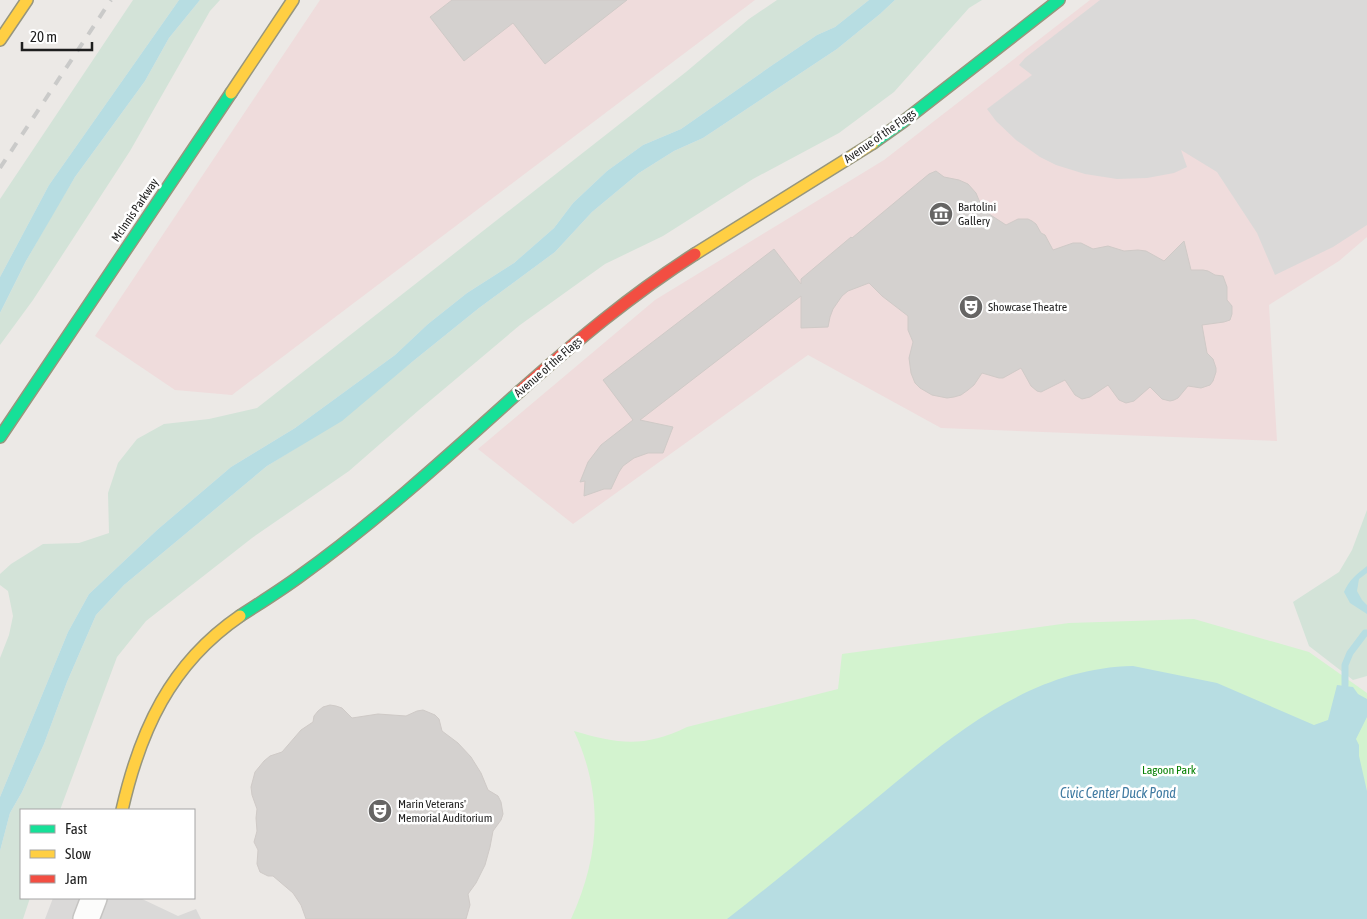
<svg xmlns="http://www.w3.org/2000/svg" width="1367" height="919" font-family="'Asap Condensed',sans-serif">
	<style>
		.commercial { fill: #efdcdc }
		.religious { fill: #dad9d8 }
		.wetland { fill: #d3e3d8 }
		.park { fill: #d3f3cf }
		.water { fill: #b7dde2 }
		.lines { fill: none; stroke-linecap: round; stroke-linejoin: round }
		.stream { stroke: #b7dde2; stroke-width: 7 }
		.building { fill: #d4d1cf; stroke: #cfcac7 }
		.street-casing { stroke: #c5c4c2; stroke-width: 28 }
		.fast-casing { stroke: #97967d; stroke-width: 14 }
		.slow-casing { stroke: #97967d; stroke-width: 14 }
		.jam-casing { stroke: #97967d; stroke-width: 14 }
		.street { stroke: #fcfcfb; stroke-width: 25 }
		.fast { stroke: #16e098; stroke-width: 11 }
		.slow { stroke: #ffcf43; stroke-width: 11 }
		.jam { stroke: #f24e42; stroke-width: 11 }
		.rail { stroke: #cacac9; stroke-width: 4; stroke-dasharray: 10 10; stroke-linecap: butt }
		.labels { text-anchor: middle; dominant-baseline: central; stroke-width: 5; stroke-linejoin: round; paint-order: stroke }
		.street-label { font-size: 12px; fill: #1e1e1e; stroke: #fff }
		.poi-label { font-size: 12px; fill: #1e1e1e; stroke: #fff; text-anchor: start }
		.park-label { font-size: 12px; fill: #088205; stroke: #fff }
		.water-label { font-size: 14px; font-style: italic; fill: #407ba2; stroke: #fff }
	</style>
	<rect width="100%" height="100%" fill="#ece9e6"/>
	<path class="commercial" d="M 320,0 L 755,0 L 232,395 L 175,390 L 95,336 Z
		M 1090,0 L 1367,0 L 1367,237 L 1339,261 L 1269,305 L 1277,441 L 941,428 L 808,355 L 573,524 L 478,449 L 655,300 L 884,160 Z"/>
	<path class="religious" d="M 1100,0 L 1367,0 L 1367,225 L 1333,247 L 1275,275 L 1257,233 L 1217,172 L 1181,150 L 1187,167 L 1174,173 L 1147,178 L 1117,179 L 1085,174 L 1056,165 L 1040,157 L 1016,140 L 996,121 L 987,109 L 1032,75 L 1019,65 L 1025,58 Z
		M 53,898 L 140,898 L 178,916 L 196,909 L 201,919 L 45,919 Z"/>
	<path class="wetland" d="M 133,0 L 179,0 L 49,185 L 0,277 L 0,199 Z
		M 200,0 L 220,0 L 210,11 L 130,151 L 33,300 L 0,345 L 0,313 L 26,261 L 55,210 L 75,177 L 145,81 L 169,38 Z
		M 777,0 L 869,0 L 835,27 L 817,35 L 771,66 L 681,129 L 643,145 L 607,171 L 573,203 L 554,228 L 514,263 L 467,293 L 428,324 L 395,355 L 295,428 L 231,467 L 157,530 L 89,594 L 68,632 L 0,797 L 0,658 L 9,635 L 13,616 L 8,591 L 0,585 L 0,574 L 11,564 L 43,544 L 79,543 L 109,533 L 108,493 L 118,463 L 137,439 L 164,424 L 209,419 L 257,408 L 686,72 L 749,19 Z
		M 895,0 L 982,0 L 969,8 L 894,92 L 839,133 L 753,179 L 663,236 L 605,264 L 520,325 L 419,410 L 349,471 L 252,538 L 146,621 L 117,657 L 60,810 L 21,810 L 21,898 L 30,898 L 23,919 L 0,919 L 0,851 L 10,813 L 22,792 L 44,744 L 67,682 L 96,615 L 124,585 L 267,466 L 301,445 L 412,362 L 479,308 L 555,252 L 592,212 L 639,173 L 674,151 L 703,138 L 837,49 L 880,14 Z
		M 1367,510 L 1367,676 L 1353,680 L 1309,646 L 1293,602 L 1339,572 L 1352,550 Z"/>
	<path class="park" d="M 1194,619 L 1309,652 L 1367,693 L 1367,919 L 571,919 C 600,855 604,796 574,731 C 618,744 644,748 687,727 L 838,689 L 842,654 L 1069,623 Z"/>
	<path class="water" d="M 179,0 L 200,0 L 169,38 L 145,81 L 75,177 L 26,261 L 0,313 L 0,277 L 49,185 Z
		M 869,0 L 895,0 L 880,14 L 837,49 L 703,138 L 674,151 L 639,173 L 592,212 L 555,252 L 479,308 L 412,362 L 342,421 L 267,466 L 124,585 L 96,615 L 67,682 L 44,744 L 22,792 L 10,813 L 0,851 L 0,797 L 68,632 L 89,594 L 157,530 L 231,467 L 295,428 L 395,355 L 428,324 L 467,293 L 514,263 L 554,228 L 573,203 L 607,171 L 643,145 L 681,129 L 771,66 L 817,35 L 835,27 Z
		M 1367,566 L 1367,573 L 1359,579 L 1357,591 L 1362,600 L 1367,605 L 1367,614 L 1350,603 L 1344,592 C 1349,580 1357,574 1367,566 Z
		M 1133,666 L 1217,683 L 1314,725 L 1328,720 L 1337,685 L 1353,687 L 1358,694 L 1367,699 L 1367,717 L 1356,739 L 1359,745 L 1359,756 L 1367,791 L 1367,919 L 727,919 C 776,881 824,841 872,802 C 948,739 1028,668 1133,666 Z"/>
	<g class="lines">
		<path class="stream" d="M 1345,685 L 1345,665 L 1350,653 L 1365,633 L 1367,633"/>
	</g>
	<path class="building" d="M 452,0 L 627,0 L 545,64 L 513,23 L 464,61 L 430,17 Z
		M 936,171 L 944,177 L 959,180 L 968,184 L 976,193 L 983,210 L 1006,225 L 1018,219 L 1028,219 L 1032,221 L 1036,224 L 1041,233 L 1045,235 L 1053,250 L 1073,243 L 1081,243 L 1093,249 L 1108,246 L 1124,251 L 1138,250 L 1146,251 L 1164,261 L 1184,241 L 1191,270 L 1203,270 L 1208,271 L 1215,275 L 1223,276 L 1227,287 L 1227,300 L 1232,306 L 1232,314 L 1230,320 L 1224,322 L 1202,325 L 1207,353 L 1213,359 L 1216,368 L 1216,372 L 1213,381 L 1210,385 L 1201,388 L 1188,386 L 1178,398 L 1174,400 L 1170,401 L 1162,399 L 1150,387 L 1134,401 L 1126,403 L 1119,400 L 1108,385 L 1090,397 L 1082,399 L 1075,395 L 1065,380 L 1041,392 L 1037,391 L 1031,386 L 1021,368 L 1003,378 L 999,378 L 982,373 L 974,385 L 968,390 L 961,395 L 954,397 L 947,398 L 932,395 L 920,388 L 915,383 L 911,373 L 909,358 L 913,342 L 908,330 L 908,316 L 882,296 L 869,283 L 848,291 L 842,296 L 833,309 L 830,317 L 828,327 L 801,328 L 801,296 L 640,420 L 673,427 L 663,453 L 648,453 L 634,458 L 623,466 L 619,472 L 611,489 L 604,489 L 584,496 L 585,481 L 580,482 L 588,462 L 601,445 L 633,420 L 603,380 L 774,249 L 801,284 L 801,279 L 851,237 L 852,238 L 929,174 Z
		M 330,705 L 336,706 L 342,708 L 352,718 L 378,714 L 406,716 L 417,711 L 423,710 L 435,715 L 439,719 L 442,731 L 458,743 L 471,757 L 481,773 L 488,790 L 498,796 L 501,802 L 503,814 L 501,820 L 493,831 L 490,847 L 485,865 L 476,883 L 468,894 L 470,905 L 466,919 L 306,919 L 301,905 L 293,893 L 273,876 L 268,876 L 260,872 L 257,864 L 258,850 L 254,842 L 257,831 L 256,818 L 257,809 L 252,795 L 251,787 L 255,772 L 264,761 L 270,756 L 282,752 L 301,730 L 313,722 L 314,716 L 318,711 L 323,707 Z"/>
	<g class="lines">
		<g class="street-casing">
			<path id="street" d="M 86,919 L 94,898"/>
		</g>
		<g class="fast-casing">
			<path id="fast" d="M 873,143 L 904,121 L 1059,0
				M 0,437 L 231,93
				M 240,616 C 260,603 281,590 300,576 C 378,520 449,455 520,391"/>
		</g>
		<g class="slow-casing">
			<path id="slow" d="M 0,40 L 27,0
				M 231,93 L 293,0
				M 695,254 L 873,143
				M 122,810 C 140,731 170,664 240,616"/>
		</g>
		<g class="jam-casing">
			<path id="jam" d="M 520,391 C 575,342 632,294 695,254"/>
		</g>
		<use href="#street" class="street"/>
		<use href="#fast" class="fast"/>
		<use href="#slow" class="slow"/>
		<use href="#jam" class="jam"/>
		<path class="rail" d="M 0,168 L 111,0"/>
	</g>
	<defs>
		<g id="museum-disc" transform="scale(1.25)"><circle r="9.5" fill="#666564" stroke="#fff"/><path d="M0-6L6-3V-2H-6V-3ZM-5-1h2V3h-2ZM-1-1h2V3h-2ZM3-1h2V3H3ZM-6 4H6V6H-6Z" fill="#fff"/></g>
		<g id="theatre-disc" transform="scale(1.25)"><circle r="9.5" fill="#666564" stroke="#fff"/><path d="M-5-5.5Q0-4 5-5.5V0Q5 5 0 6Q-5 5-5 0ZM-3.3-2.5H-1v1.5H-3.3ZM1-2.5H3.3v1.5H1ZM-2.8 1Q0 5.5 2.8 1Z" fill="#fff"/></g>
	</defs>
	<g fill-rule="evenodd">
		<use href="#museum-disc" x="941" y="214"/>
		<use href="#theatre-disc" x="971" y="307"/>
		<use href="#theatre-disc" x="380" y="811"/>
	</g>
	<g class="labels">
		<g class="street-label">
			<text transform="translate(880 136) rotate(-35)">Avenue of the Flags</text>
			<text transform="translate(135 210) rotate(-56)">McInnis Parkway</text>
			<text transform="translate(548 367) rotate(-41)">Avenue of the Flags</text>
		</g>
		<g class="poi-label">
			<text x="958" y="207">Bartolini<tspan x="958" dy="14">Gallery</tspan></text>
			<text x="988" y="307">Showcase Theatre</text>
			<text x="398" y="804">Marin Veterans'<tspan x="398" dy="14">Memorial Auditorium</tspan></text>
		</g>
		<g class="park-label">
			<text x="1169" y="770">Lagoon Park</text>
		</g>
		<g class="water-label">
			<text x="1118" y="793">Civic Center Duck Pond</text>
		</g>
	</g>
	<rect x="20" y="809" width="175" height="90" fill="#ffffff" stroke="#a5a5a5"/>
	<rect x="30" y="825" width="25" height="8" fill="#16e098" stroke="#a5a5a5"/>
	<text x="65" y="834" font-size="15" fill="#1e1e1e">Fast</text>
	<rect x="30" y="850" width="25" height="8" fill="#ffcf43" stroke="#a5a5a5"/>
	<text x="65" y="859" font-size="15" fill="#1e1e1e">Slow</text>
	<rect x="30" y="875" width="25" height="8" fill="#f24e42" stroke="#a5a5a5"/>
	<text x="65" y="884" font-size="15" fill="#1e1e1e">Jam</text>
	<path d="M22 42v8h70v-8" fill="none" stroke="#1e1e1e" stroke-width="2.5"/>
	<text x="30" y="42" font-size="15" fill="#1e1e1e" stroke="#ffffff" stroke-width="4" paint-order="stroke">20 m</text>
</svg>
